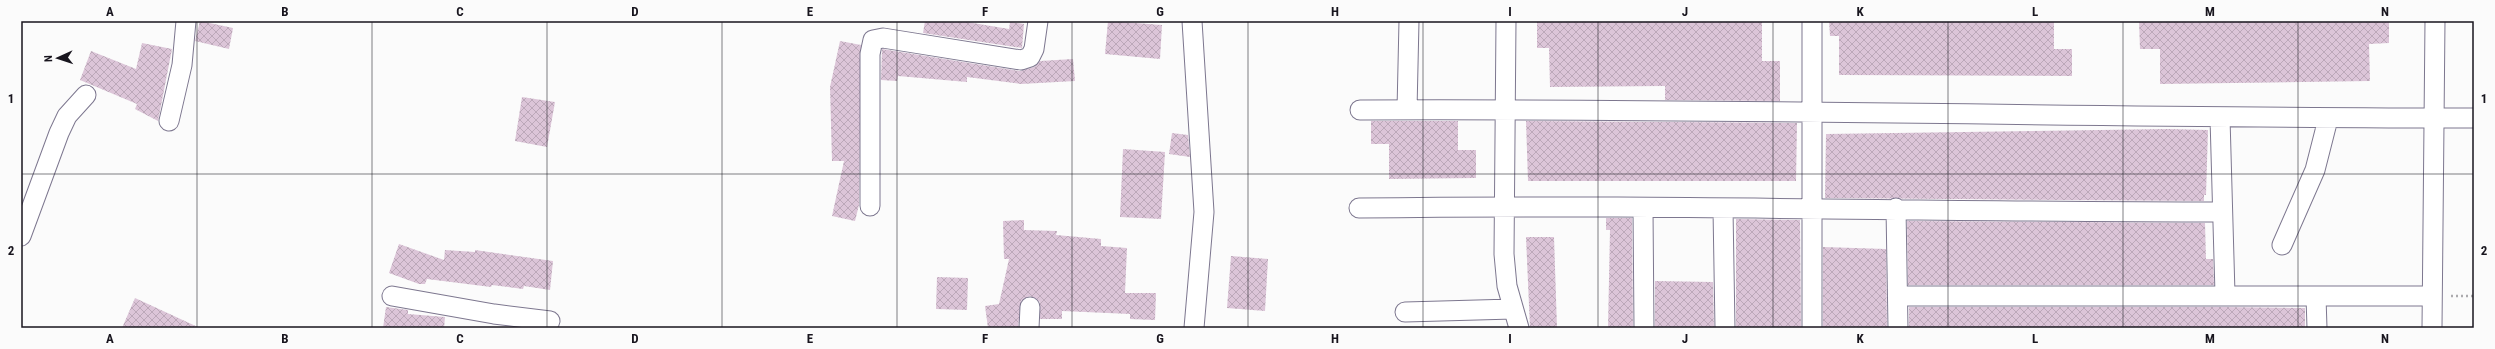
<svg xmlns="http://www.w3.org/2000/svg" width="2495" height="349" font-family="'Roboto Condensed',sans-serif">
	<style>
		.building { fill: url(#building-cross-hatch) }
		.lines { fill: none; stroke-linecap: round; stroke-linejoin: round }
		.minor-casing { stroke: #7d778f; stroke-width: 21 }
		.path { stroke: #acabae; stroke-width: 2.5; stroke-dasharray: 2 3; stroke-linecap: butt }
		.minor { stroke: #fff; stroke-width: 19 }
		.grid { fill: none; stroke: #18151e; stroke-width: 1; stroke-opacity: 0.55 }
		.neatline { fill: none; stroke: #18151e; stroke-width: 1.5 }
		.grid-label { font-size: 13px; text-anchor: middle; font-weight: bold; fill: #18151e }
	</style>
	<defs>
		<pattern id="building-cross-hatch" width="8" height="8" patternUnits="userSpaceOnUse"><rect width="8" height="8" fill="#dcc5d8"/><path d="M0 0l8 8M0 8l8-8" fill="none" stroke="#bca8b9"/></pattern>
	</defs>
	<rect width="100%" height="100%" fill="#fbfbfb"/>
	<path class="building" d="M 200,21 L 233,28 L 229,49 L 195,41 Z
		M 925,21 L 961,21 L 1009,29 L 1010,22 L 1024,24 L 1022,48 L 923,33 Z
		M 1108,21 L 1162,25 L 1160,59 L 1105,54 Z
		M 1537,21 L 1762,22 L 1762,61 L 1780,61 L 1780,101 L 1665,100 L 1665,86 L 1550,87 L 1549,48 L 1537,48 Z
		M 1829,21 L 2054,21 L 2054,49 L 2072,49 L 2072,76 L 1839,75 L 1839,36 L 1830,36 Z
		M 2139,21 L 2389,21 L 2389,43 L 2369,44 L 2370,81 L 2160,84 L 2160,49 L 2140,49 Z
		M 840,41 L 861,45 L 859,205 L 855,221 L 832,216 L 844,161 L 832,161 L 830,87 Z
		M 142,43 L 172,49 L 158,121 L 135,109 L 137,104 L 80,80 L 91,51 L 136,69 Z
		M 882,49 L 1020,71 L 1034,67 L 1040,61 L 1073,59 L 1075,81 L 1021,84 L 967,77 L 967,82 L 898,76 L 897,81 L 881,80 Z
		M 522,97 L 555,102 L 547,147 L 515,141 Z
		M 1371,121 L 1458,121 L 1458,150 L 1476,150 L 1476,178 L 1389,179 L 1389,144 L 1371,144 Z
		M 1526,121 L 1797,123 L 1796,181 L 1528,181 Z
		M 2168,129 L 2208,130 L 2206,195 L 2204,195 L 2204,201 L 1825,198 L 1826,134 Z
		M 1172,133 L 1188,135 L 1190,157 L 1169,154 Z
		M 1123,149 L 1165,152 L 1161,219 L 1120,217 Z
		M 1606,218 L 1632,218 L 1633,328 L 1608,328 L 1610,230 L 1606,230 Z
		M 1736,219 L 1800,220 L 1801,328 L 1736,328 Z
		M 1024,220 L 1024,230 L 1057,231 L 1056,235 L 1101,239 L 1101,246 L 1127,248 L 1125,293 L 1156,293 L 1155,320 L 1130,319 L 1130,314 L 1062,311 L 1062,319 L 1040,319 L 1040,302 L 1030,296 L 1021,301 L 1018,328 L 988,328 L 985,306 L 999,304 L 1009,259 L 1004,259 L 1003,221 Z
		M 1907,221 L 2205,223 L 2206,259 L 2213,259 L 2214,285 L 1908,285 Z
		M 1526,237 L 1554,237 L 1557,328 L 1530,328 Z
		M 399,244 L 444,260 L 445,250 L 475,252 L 475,250 L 553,261 L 550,290 L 524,286 L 523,289 L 492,285 L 491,287 L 427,279 L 425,284 L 419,284 L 389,273 Z
		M 1823,247 L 1886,249 L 1887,328 L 1823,328 Z
		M 1231,256 L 1268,259 L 1265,311 L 1227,308 Z
		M 937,277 L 968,278 L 967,310 L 936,309 Z
		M 1655,281 L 1713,282 L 1714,328 L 1655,328 Z
		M 135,298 L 200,328 L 122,328 Z
		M 386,307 L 408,310 L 408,314 L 445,317 L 444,328 L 383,328 Z
		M 1909,307 L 2223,307 L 2305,308 L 2305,328 L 1909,328 Z"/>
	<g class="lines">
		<g class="minor-casing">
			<path id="minor" d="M 1192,21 L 1204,212 L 1194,328
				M 1506,21 L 1504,254 L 1507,286 L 1519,328
				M 1360,110 C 1731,108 2103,118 2474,118
				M 1407,110 L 1409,21
				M 2220,118 L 2225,294
				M 169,121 L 182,65 L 186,21
				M 870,206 L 870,54 L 873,40 L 883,38 L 1021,60 L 1030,57 L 1034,49 L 1038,21
				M 1359,208 C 1646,204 1934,212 2222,212
				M 1896,208 L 1898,328
				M 1643,209 L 1644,328
				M 1723,209 L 1725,328
				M 21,236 L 59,133 L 67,116 L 86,95
				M 2282,245 L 2315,170 L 2328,119
				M 392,296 L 494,314 L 550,321
				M 1898,296 L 2432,296
				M 2316,297 L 2317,328
				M 1405,312 L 1513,309
				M 1029,328 L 1030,307
				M 1812,328 L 1812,21
				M 2432,328 L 2435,21"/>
		</g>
		<path class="path" d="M 2451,296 L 2474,296"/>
		<use href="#minor" class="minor"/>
	</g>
	<path class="grid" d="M 197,21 L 197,328M 372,21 L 372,328M 547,21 L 547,328M 722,21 L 722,328M 897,21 L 897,328M 1072,21 L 1072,328M 1248,21 L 1248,328M 1423,21 L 1423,328M 1598,21 L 1598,328M 1773,21 L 1773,328M 1948,21 L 1948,328M 2123,21 L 2123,328M 2298,21 L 2298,328M 21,174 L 2474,174"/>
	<rect width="2495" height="349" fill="none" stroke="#fbfbfb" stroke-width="44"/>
	<g transform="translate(58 58) rotate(267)" stroke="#fbfbfb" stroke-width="3" paint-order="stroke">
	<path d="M0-3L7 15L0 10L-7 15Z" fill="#18151e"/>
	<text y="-6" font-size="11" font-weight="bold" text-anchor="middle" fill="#18151e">N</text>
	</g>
	<rect x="22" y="22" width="2451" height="305" class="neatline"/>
	<g class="grid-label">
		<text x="110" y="16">A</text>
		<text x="285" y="16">B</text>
		<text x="460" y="16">C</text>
		<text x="635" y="16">D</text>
		<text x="810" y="16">E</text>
		<text x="985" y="16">F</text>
		<text x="1160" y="16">G</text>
		<text x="1335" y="16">H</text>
		<text x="1510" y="16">I</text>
		<text x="1685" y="16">J</text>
		<text x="1860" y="16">K</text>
		<text x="2035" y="16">L</text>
		<text x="2210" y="16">M</text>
		<text x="2385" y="16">N</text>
		<text x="11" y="103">1</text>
		<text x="2484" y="103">1</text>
		<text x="11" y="255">2</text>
		<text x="2484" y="255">2</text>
		<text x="110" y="343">A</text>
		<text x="285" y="343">B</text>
		<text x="460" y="343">C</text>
		<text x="635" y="343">D</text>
		<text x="810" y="343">E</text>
		<text x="985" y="343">F</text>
		<text x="1160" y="343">G</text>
		<text x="1335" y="343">H</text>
		<text x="1510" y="343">I</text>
		<text x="1685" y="343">J</text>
		<text x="1860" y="343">K</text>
		<text x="2035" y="343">L</text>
		<text x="2210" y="343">M</text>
		<text x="2385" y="343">N</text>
	</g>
</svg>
